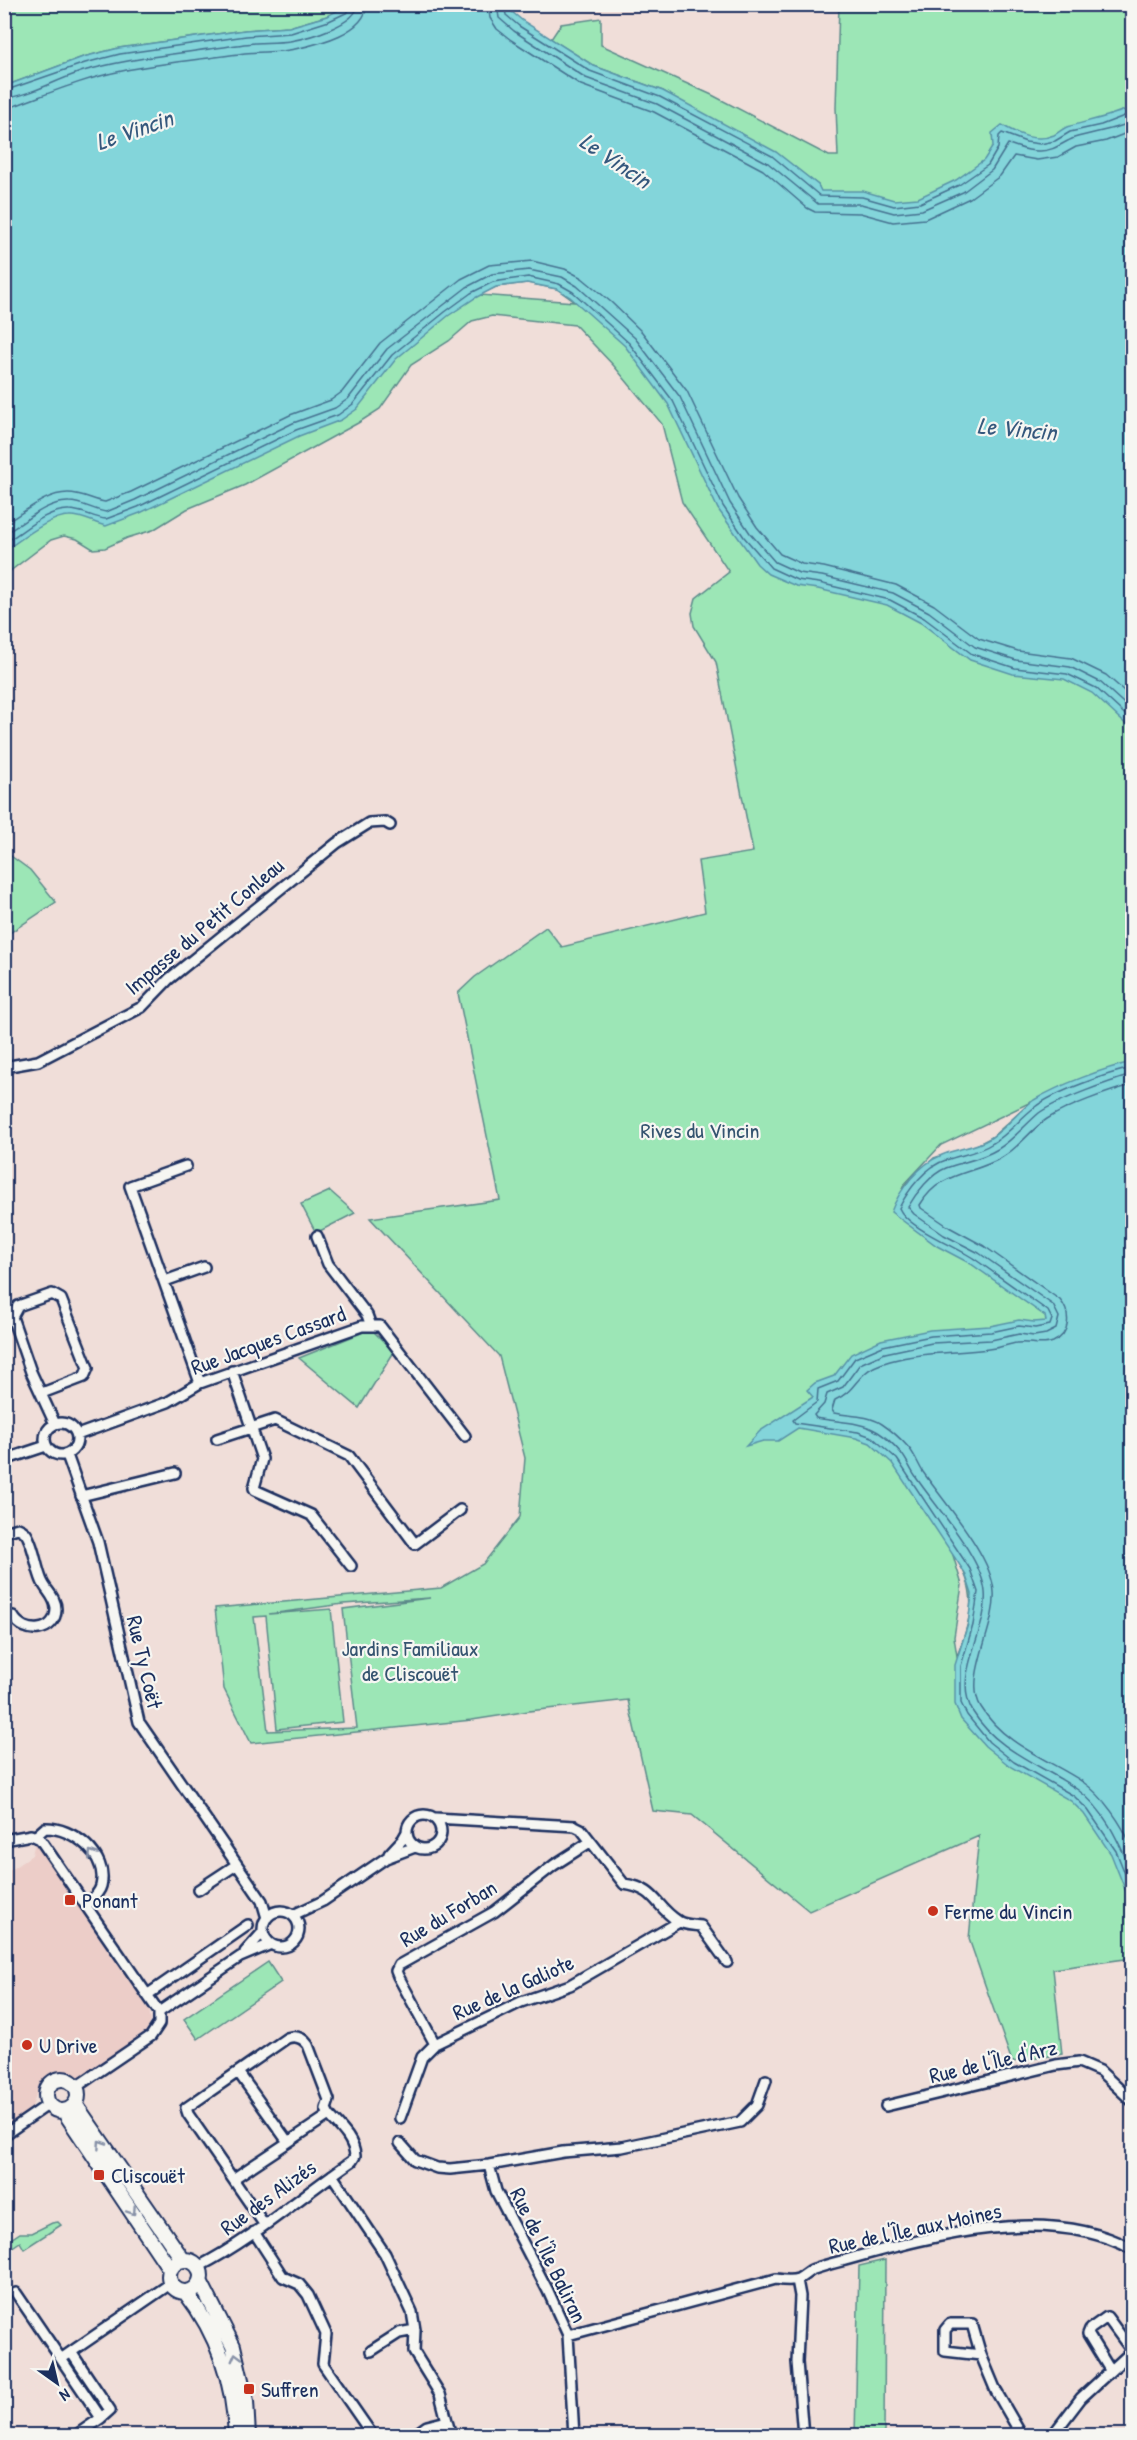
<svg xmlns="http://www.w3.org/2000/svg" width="1137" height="2440" font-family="'Patrick Hand',sans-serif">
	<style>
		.built { fill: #eccdc8 }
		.green { fill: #9ce6b6; stroke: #5c8a8a; stroke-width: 1.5; fill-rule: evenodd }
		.water { fill: #83d5da; stroke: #5993a8; stroke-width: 1.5 }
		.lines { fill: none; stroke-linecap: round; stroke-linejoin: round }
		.shore { stroke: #457190; stroke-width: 1.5 }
		.street-casing { stroke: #1b2f5e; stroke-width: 14 }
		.secondary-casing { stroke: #1b2f5e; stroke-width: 18 }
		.street { stroke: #f6f6f2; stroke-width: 9 }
		.secondary { stroke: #f6f6f2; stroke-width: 14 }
		.oneway { stroke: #8892a8 }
		.poi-dot { fill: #c8321e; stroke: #f6f6f2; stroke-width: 2 }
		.labels { text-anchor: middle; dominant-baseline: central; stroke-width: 4.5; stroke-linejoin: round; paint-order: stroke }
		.street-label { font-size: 22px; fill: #1b2f5e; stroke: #f6f6f2 }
		.park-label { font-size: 22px; fill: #355470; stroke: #f6f6f2 }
		.poi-label { font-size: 22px; fill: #1b2f5e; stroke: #f6f6f2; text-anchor: start }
		.water-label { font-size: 24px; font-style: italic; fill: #35587d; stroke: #f6f6f2 }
	</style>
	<rect width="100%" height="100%" fill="#f0ded9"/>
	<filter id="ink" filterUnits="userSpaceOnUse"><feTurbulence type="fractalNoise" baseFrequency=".0167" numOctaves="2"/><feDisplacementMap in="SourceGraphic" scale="12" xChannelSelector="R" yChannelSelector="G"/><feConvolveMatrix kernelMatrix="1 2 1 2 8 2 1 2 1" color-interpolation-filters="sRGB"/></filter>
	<g filter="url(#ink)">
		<path class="built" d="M 35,1842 L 149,2010 L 151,2020 L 148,2030 L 79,2078 L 56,2072 L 39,2085 L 31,2110 L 5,2127 L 5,1874 L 32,1855 Z"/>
		<path class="green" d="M 4,5 L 350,5 L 327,16 L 289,27 L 245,30 L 119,48 L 83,57 L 5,86 Z
			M 839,5 L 1132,5 L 1132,398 L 841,244 L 818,185 L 799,171 L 663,91 L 594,66 L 551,39 L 561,24 L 601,18 L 601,45 L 712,95 L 829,156 L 838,156 L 836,108 Z
			M 329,166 L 1132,543 L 1132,1958 L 1053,1969 L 1062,2054 L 1012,2062 L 969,1939 L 979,1836 L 809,1911 L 692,1815 L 653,1811 L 628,1700 L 529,1711 L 472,1720 L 251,1743 L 224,1689 L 215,1608 L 441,1588 L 483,1564 L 520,1517 L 525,1458 L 499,1356 L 370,1218 L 500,1200 L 458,993 L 475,977 L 546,927 L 562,947 L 705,912 L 698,861 L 753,852 L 716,662 L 694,626 L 692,613 L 696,598 L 729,572 L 682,502 L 662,424 L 614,366 L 575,325 L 492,316 L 472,321 L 449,341 L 411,365 L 380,409 L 358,423 L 245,485 L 187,509 L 153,530 L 127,538 L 105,548 L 93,549 L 77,539 L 64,536 L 51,540 L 5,575 L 5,288 ZM 527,283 L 557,289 L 575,302 L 479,295 L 496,287 ZM 1031,1102 L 992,1137 L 973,1147 L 963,1149 L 934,1158 L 902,1189 L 903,1186 L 941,1145 ZM 952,1552 C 979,1589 973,1615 957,1656 L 954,1637 L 962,1585 ZM 430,1598 L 343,1609 L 357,1728 L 268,1731 L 254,1617 L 266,1616 L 277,1729 L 343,1722 L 331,1609 L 269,1614 L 343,1604 Z
			M 4,851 L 30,870 L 56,902 L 5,936 Z
			M 330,1191 L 355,1213 L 316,1233 L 301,1204 Z
			M 371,1329 L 394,1352 L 359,1408 L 299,1358 Z
			M 268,1962 L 281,1982 L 198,2039 L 184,2019 Z
			M 58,2222 L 61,2225 L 24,2249 L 20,2242 L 5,2252 L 5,2243 L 20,2233 L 32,2233 L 52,2223 Z
			M 885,2260 L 884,2435 L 855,2435 L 859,2266 Z"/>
		<path class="water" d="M 350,4 L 510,5 L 511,11 L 523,21 L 594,66 L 663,91 L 776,152 L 818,185 L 821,191 L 863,191 L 894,200 L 918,198 L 956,180 L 984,160 L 993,146 L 992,133 L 1002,125 C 1017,134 1036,143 1054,135 C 1060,132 1064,127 1070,126 C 1092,120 1112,116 1132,107 L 1132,730 L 1092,693 L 1064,679 L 1013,674 L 970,660 L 921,623 L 887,605 L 818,589 L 796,586 L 768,574 L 757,564 L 718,509 L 668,404 L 625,346 L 570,297 L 557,289 L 527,283 L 496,287 L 475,298 L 448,316 L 396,359 L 357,409 L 341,420 L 299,436 L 140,513 L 106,526 C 93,523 82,515 69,516 C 50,516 21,540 5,550 L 5,86 L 83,57 L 119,48 L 245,30 L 289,27 L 327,16 Z
			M 1132,1062 L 1132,1907 L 1111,1854 L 1084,1814 L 1071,1801 L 1011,1767 L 985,1746 L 961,1719 L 955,1704 L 955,1665 L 968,1624 L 972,1594 L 965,1573 L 892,1463 L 870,1443 L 856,1438 L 798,1428 L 778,1441 L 763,1441 L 746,1446 L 760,1431 L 813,1397 L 807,1390 L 815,1383 L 834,1376 L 851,1354 L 881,1340 L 930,1330 L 990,1326 L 1019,1320 L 1034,1322 L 1046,1321 L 1045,1316 L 971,1264 L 937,1246 L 891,1212 C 899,1190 919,1164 942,1155 C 958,1148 974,1148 989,1139 C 1006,1129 1018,1111 1034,1100 C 1059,1085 1104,1068 1132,1062 Z"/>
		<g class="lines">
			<path class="shore" d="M 488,4 L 490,18 L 497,29 L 511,40 L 581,85 L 654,112 L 763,170 L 807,208 L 815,212 L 860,213 L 893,222 L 925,219 L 970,198 L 1000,176 L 1014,156 L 1037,160 L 1058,157 L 1076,147 L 1106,141 L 1132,131
				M 497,4 L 499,18 L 514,31 L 586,78 L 657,104 L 768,163 L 818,204 L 861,204 L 894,213 L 922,210 L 963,192 L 992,170 L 1008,144 C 1019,147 1028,152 1040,151 C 1054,151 1062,143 1074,138 C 1094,132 1113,130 1132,122
				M 504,4 L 506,15 L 519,26 L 590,71 L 660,97 L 772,156 L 820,196 L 862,197 L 894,206 L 920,203 L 959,185 L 988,165 L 998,148 L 999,136 L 1002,133 L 1026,142 L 1040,144 L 1055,141 L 1070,132 L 1101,125 L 1132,113
				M 4,91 L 85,63 L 120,54 L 246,36 L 291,33 L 329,21 L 348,12 L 351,4
				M 4,98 C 30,97 64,75 91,69 C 141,56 193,52 244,44 C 259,42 275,43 290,41 C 307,38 357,25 358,4
				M 4,107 L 14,106 C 50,93 85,78 122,71 C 162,63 205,59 245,53 C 261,51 278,53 295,49 C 318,44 366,33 367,4
				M 4,524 C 24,513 45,493 68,493 C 82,493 93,500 105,502 L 131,492 L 290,415 L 331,400 L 342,392 L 380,343 L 461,279 L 489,265 L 532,261 L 565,269 L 582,278 L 611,302 L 642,332 L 687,391 L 738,498 L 757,527 L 780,554 L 802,564 L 824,567 L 896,585 L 934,605 L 979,639 L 1018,651 L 1071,658 L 1106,675 L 1132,698
				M 4,534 C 23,524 46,501 69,502 C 82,502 93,510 106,512 L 135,500 L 293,423 L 335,408 L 348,399 L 387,349 L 467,287 L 492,274 L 529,270 L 562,277 L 577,286 L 635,338 L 680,397 L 730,503 L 750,533 L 775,562 L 799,573 L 822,576 L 893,593 L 929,612 L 975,647 L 1016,660 L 1070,667 L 1100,682 L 1132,711
				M 4,543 C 23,532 47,509 69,510 C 83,510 93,518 106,519 L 138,507 L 296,430 L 338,415 L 353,404 L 392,355 L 445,312 L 471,293 L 493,282 L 528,277 L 559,284 L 573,292 L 629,343 L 673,401 L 723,506 L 744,537 L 771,568 L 797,580 L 819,583 L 890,600 L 924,618 L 972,654 L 1015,668 L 1067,674 L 1096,688 L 1132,721
				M 1132,1068 C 1108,1073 1054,1092 1035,1107 C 1020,1118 1009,1134 993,1143 C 978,1153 963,1154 946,1160 C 926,1166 908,1190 899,1208 C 907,1228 958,1247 976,1260 C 1000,1277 1024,1294 1048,1311 L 1052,1319 L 1050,1325 L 1035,1328 L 1019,1326 L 991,1332 L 931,1336 L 883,1346 L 855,1358 L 838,1381 L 818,1389 L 817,1402 L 793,1420 L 795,1423 L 858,1432 L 872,1437 L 897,1459 L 970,1569 L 978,1592 L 973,1625 L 961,1666 L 961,1703 L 967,1715 L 989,1742 L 1014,1762 L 1074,1796 L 1088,1810 L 1116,1851 L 1132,1891
				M 1132,1075 C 1110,1081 1057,1100 1039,1113 C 1025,1125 1013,1140 998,1149 C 980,1160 964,1161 946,1168 C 931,1174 916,1193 908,1207 L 914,1214 L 944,1235 L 979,1253 L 1053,1305 L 1059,1317 L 1056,1329 L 1046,1334 L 1034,1336 L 1019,1334 L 991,1340 L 932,1343 L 885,1353 L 860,1364 L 843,1387 L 827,1394 L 824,1404 L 814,1415 L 816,1418 C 835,1422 861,1421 878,1432 C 886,1437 895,1446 901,1453 C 907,1460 910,1469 915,1476 C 935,1506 982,1557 985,1592 C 989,1631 951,1675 973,1712 C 997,1751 1042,1765 1078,1790 C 1105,1809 1119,1843 1132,1872
				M 1132,1085 C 1109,1091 1067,1106 1047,1119 C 1030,1130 1019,1148 1001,1158 C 972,1175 940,1171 920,1205 L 921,1208 L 949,1227 L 984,1246 L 1060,1300 C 1071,1313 1071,1334 1053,1342 C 1041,1347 1029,1341 1017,1343 C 1009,1344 1002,1347 995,1348 C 959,1354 925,1351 890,1361 C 883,1363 871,1367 865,1373 C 853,1384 852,1392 835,1400 L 832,1410 L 834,1413 C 850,1416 868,1415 882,1424 C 891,1430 902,1440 909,1448 C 915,1455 918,1464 923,1472 C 944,1502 992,1556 994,1592 C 997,1626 963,1678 981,1707 C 1004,1745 1048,1759 1083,1782 C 1103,1796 1122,1824 1132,1847"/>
			<g class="street-casing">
				<path id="street" d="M 4,1067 L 38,1061 L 142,1007 L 169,979 L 337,843 L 369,823 L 385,822 L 390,825
					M 186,1166 L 130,1186 L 200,1383
					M 317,1236 L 328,1264 L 367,1315 L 371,1326
					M 165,1281 L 204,1267
					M 232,1371 L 262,1459 L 254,1488 L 255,1490 L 311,1515 L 351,1566
					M 42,1393 L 84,1377 L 88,1368 L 61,1299 L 52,1294 L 18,1306 L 12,1317 L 31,1372 L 55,1424
					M45 1439a16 16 0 1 1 32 0a16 16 0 1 1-32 0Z
					M 77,1435 L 168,1402 L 200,1383 L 362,1326 L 380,1326 L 465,1436
					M 217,1439 L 275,1420 L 349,1456 L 415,1544 L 460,1510
					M 67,1455 L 98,1542 L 139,1722 L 262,1901 L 267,1918
					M 4,1460 L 46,1446
					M 81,1496 L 175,1473
					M 4,1532 L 18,1528 C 23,1530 26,1532 28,1537 C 35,1551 36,1567 42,1581 C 46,1591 56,1597 56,1609 C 56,1633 24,1636 13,1616
					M407 1832a17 17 0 1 1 34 0a17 17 0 1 1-34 0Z
					M 435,1818 L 575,1826 L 581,1829 L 624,1884 C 658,1889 654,1906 678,1921 C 683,1925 694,1925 701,1926 L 727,1962
					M 36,1836 L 45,1828 C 72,1827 109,1855 101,1886 C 99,1894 91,1900 86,1905
					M 4,1840 L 31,1835 L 40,1839 L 159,2012 L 159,2024 L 151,2036 L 76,2087
					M 389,1854 L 403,1839 L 407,1832
					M 198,1890 L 236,1865
					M263 1929a18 18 0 1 1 36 0a18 18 0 1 1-36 0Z
					M 293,1915 L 323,1901 L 386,1858 L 415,1847
					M 245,1952 L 263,1932
					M 147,1995 L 248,1925
					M 159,2012 L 240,1957 L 271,1944
					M 435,2044 L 398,1976 L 396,1971 L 399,1965 L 494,1912 L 554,1865 L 590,1842
					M 238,2072 L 288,2142
					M 886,2106 L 1056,2065 L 1079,2062 L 1100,2071 L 1132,2101
					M 400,2118 L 422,2057 L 435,2044 L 521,2002 L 570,1985 L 679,1922
					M 4,2135 L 49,2104
					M 400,2143 L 415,2160 L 437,2168 L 450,2169 L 489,2165 L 563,2152 L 622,2147 L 740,2122 L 757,2105 L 766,2080
					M 489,2165 L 496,2191 L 548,2291 L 568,2335 L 574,2436
					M 332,2175 L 385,2254 L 412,2312 L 415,2330 L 414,2352 L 440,2394 L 447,2421 L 427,2426 L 413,2436
					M 233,2179 L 329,2115 L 326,2109 L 329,2100 L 308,2045 C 303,2038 296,2035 287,2038 L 186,2108 L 188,2114 L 264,2224
					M 254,2232 L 283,2277 L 299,2284 L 308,2295 L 326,2334 L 323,2364 L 373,2436
					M 198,2267 C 253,2239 301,2196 352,2161 L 355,2156 C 354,2139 339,2126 329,2115
					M 797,2280 L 800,2296 L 797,2362 L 803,2436
					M 16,2293 L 61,2359
					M 950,2324 L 972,2324 L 981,2355 L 945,2351 L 945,2330 Z
					M 568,2335 L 776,2279 C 782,2280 792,2281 798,2279 C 804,2276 808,2271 814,2269 C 825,2265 838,2262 849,2259 C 936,2235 1049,2204 1132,2249
					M 371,2351 L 399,2333 L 415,2330
					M 71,2352 L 110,2410 L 101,2418 L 61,2359 L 71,2352 C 104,2329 137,2307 170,2284
					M 981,2355 L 996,2391 L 1022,2436
					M 447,2421 L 451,2436
					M 75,2436 L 101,2418
					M 1052,2436 L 1081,2398 L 1129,2354 L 1129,2347 L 1107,2317 L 1090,2329 L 1088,2334 L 1110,2370"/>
			</g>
			<g class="secondary-casing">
				<path id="secondary" d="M46 2095a16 16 0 1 1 32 0a16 16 0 1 1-32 0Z
					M 75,2104 L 183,2260
					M 64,2111 L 170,2269
					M169 2276a16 16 0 1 1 32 0a16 16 0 1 1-32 0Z
					M 200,2281 L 233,2346 L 246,2401 L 248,2436
					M 186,2293 C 218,2334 234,2383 236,2436"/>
			</g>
			<use href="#street" class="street"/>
			<use href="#secondary" class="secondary"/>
		</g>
		<defs><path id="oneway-chevron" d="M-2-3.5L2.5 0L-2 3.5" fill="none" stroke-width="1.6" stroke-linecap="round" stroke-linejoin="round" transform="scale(1.5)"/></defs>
		<g class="oneway">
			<use href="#oneway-chevron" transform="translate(92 1854) rotate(-123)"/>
			<use href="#oneway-chevron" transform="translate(101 2144) rotate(-124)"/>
			<use href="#oneway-chevron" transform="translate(132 2211) rotate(56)"/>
			<use href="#oneway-chevron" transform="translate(236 2357) rotate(-105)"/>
		</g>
	</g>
	<g class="poi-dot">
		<rect x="64" y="1894" width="12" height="12" rx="3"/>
		<circle cx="933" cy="1911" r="6"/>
		<circle cx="27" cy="2045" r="6"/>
		<rect x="93" y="2169" width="12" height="12" rx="3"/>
		<rect x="243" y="2383" width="12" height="12" rx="3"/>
	</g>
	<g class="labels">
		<g class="street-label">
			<text transform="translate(204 926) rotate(-40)">Impasse du Petit Conleau</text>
			<text transform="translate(268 1340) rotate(-20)">Rue Jacques Cassard</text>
			<text transform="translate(145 1662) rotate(77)">Rue Ty Coët</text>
			<text transform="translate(448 1913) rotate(-31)">Rue du Forban</text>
			<text transform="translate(513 1987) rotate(-24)">Rue de la Galiote</text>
			<text transform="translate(993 2061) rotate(-13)">Rue de l'Île d'Arz</text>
			<text transform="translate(268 2197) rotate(-36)">Rue des Alizés</text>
			<text transform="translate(915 2228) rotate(-12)">Rue de l'Île aux Moines</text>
			<text transform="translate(549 2255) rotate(64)">Rue de l'Île Baliran</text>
		</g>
		<g class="park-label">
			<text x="700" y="1130">Rives du Vincin</text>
			<text x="410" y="1648">Jardins Familiaux<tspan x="410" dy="25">de Cliscouët</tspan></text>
		</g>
		<g class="poi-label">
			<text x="82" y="1900">Ponant</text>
			<text x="945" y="1911">Ferme du Vincin</text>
			<text x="39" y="2045">U Drive</text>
			<text x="111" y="2175">Cliscouët</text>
			<text x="261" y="2389">Suffren</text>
		</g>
		<g class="water-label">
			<text transform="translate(134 129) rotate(-19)">Le Vincin</text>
			<text transform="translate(616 160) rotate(34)">Le Vincin</text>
			<text transform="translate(1017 428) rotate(5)">Le Vincin</text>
		</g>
	</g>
	<rect width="1137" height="2440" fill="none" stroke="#f6f6f2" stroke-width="24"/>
	<rect x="12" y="12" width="1113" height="2416" fill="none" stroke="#1b2f5e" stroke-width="2" filter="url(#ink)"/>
	<g transform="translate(57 2383) rotate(146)" stroke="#f6f6f2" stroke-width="4.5" paint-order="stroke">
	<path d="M0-4.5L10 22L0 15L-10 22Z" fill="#1b2f5e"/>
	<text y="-9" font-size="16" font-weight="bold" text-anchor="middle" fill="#1b2f5e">N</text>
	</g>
</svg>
